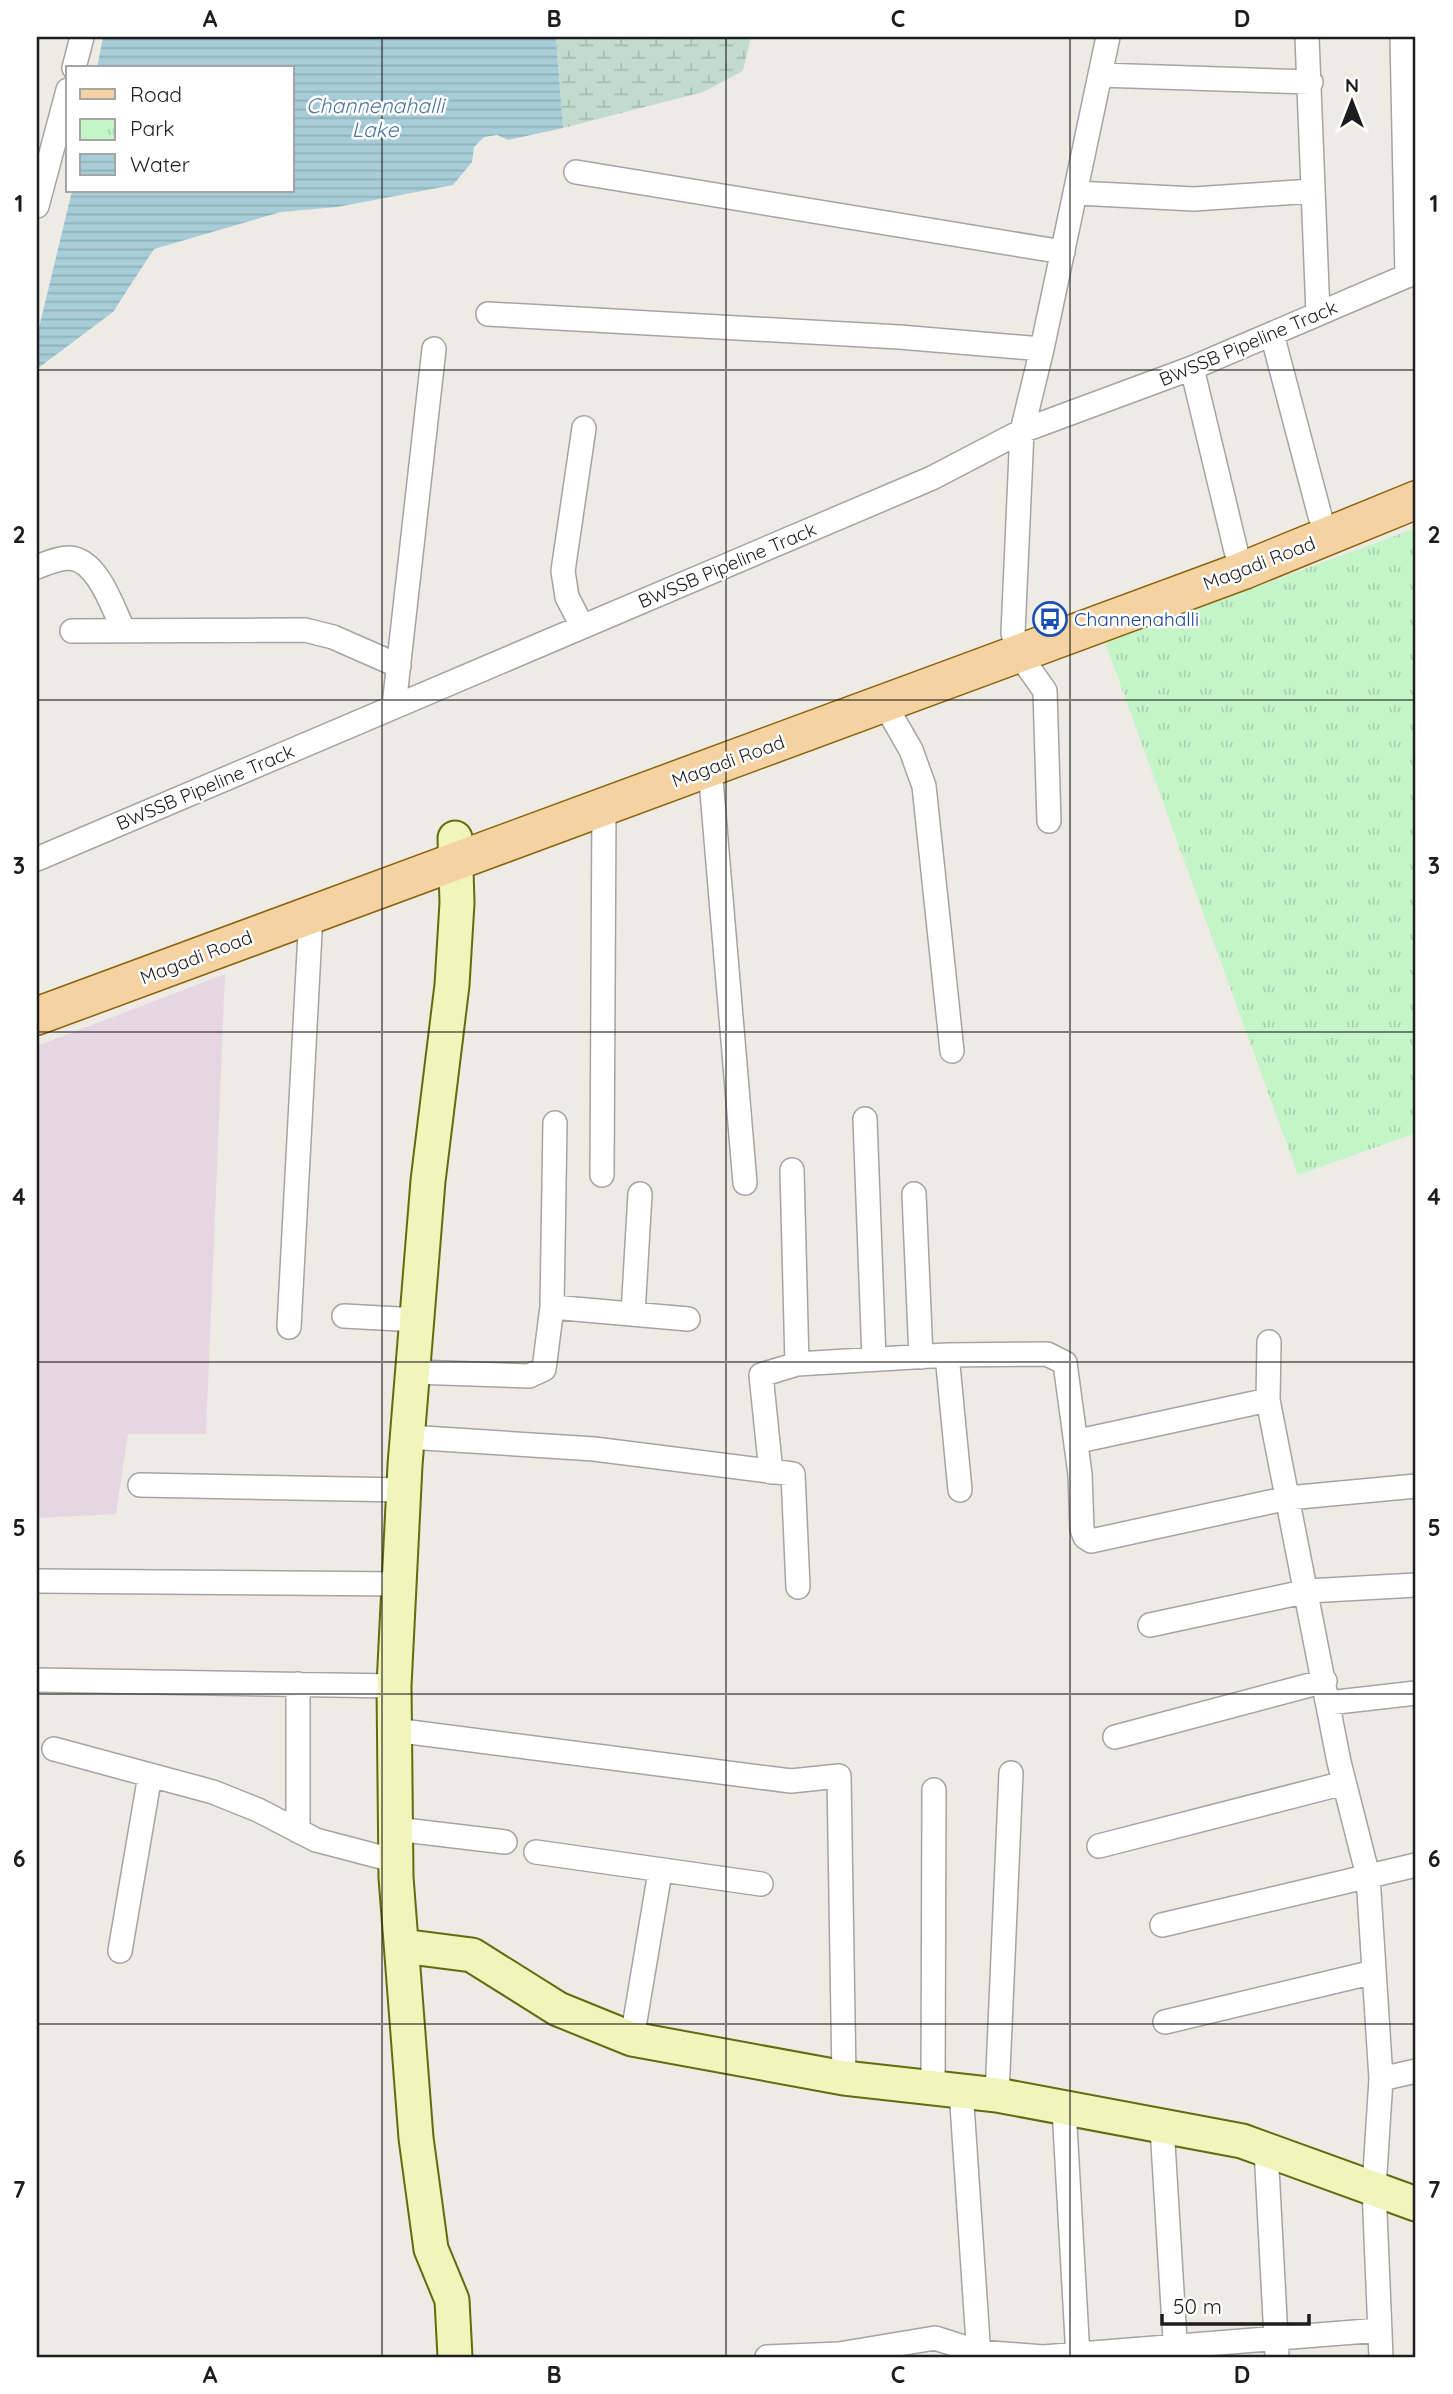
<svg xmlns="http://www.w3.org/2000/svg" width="1453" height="2394" font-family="Quicksand,sans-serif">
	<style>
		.industrial { fill: #e6d6e3 }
		.wetland { fill: url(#wetland-marsh) }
		.park { fill: url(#park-tufts) }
		.water { fill: url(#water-rules) }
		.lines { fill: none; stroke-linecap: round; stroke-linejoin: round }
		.street-casing { stroke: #a4a4a4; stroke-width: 26 }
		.secondary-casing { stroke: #616c0d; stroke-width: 37 }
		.primary-casing { stroke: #8c620b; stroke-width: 40 }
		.street { stroke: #fff; stroke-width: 23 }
		.secondary { stroke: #f1f4bb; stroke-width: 33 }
		.primary { stroke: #f5d2a2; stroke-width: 37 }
		.grid { fill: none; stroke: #1d1d1d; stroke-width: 2; stroke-opacity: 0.55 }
		.labels { text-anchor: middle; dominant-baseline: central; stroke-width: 5; stroke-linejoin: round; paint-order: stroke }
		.street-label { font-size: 19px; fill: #1d1d1d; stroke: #fff }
		.transit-label { font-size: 19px; fill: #164399; stroke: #fff; text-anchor: start }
		.water-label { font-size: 21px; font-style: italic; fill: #4e769f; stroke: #fff }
		.neatline { fill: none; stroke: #1d1d1d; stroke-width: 2.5 }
		.grid-label { font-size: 23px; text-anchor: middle; font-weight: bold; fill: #1d1d1d }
	</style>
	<defs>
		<pattern id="wetland-marsh" width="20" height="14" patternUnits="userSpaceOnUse" patternTransform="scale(1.75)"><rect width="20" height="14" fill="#c2dbcf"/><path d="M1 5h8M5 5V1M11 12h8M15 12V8" fill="none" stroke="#a6bcb1"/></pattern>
		<pattern id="park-tufts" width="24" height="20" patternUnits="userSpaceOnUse" patternTransform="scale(1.75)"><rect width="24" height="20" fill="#c4f5c8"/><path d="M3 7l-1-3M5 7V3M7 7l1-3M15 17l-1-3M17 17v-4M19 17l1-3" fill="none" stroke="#a8d2ab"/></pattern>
		<pattern id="water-rules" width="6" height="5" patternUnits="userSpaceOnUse" patternTransform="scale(1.75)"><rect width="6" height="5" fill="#a7cdd8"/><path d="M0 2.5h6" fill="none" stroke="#8fb0b9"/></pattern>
	</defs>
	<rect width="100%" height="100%" fill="#eeebe4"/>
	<path class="industrial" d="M 225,974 L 206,1434 L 128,1434 L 116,1514 L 37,1518 L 37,1046 Z"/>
	<path class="wetland" d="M 556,37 L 751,37 L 743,71 L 703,92 L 563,128 Z"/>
	<path class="park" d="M 1416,528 L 1416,1133 L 1298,1175 L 1105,642 Z"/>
	<path class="water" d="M 103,37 L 556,37 L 563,128 L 508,140 L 497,135 L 484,137 L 474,147 L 472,162 L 453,185 L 337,207 L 281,212 L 154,249 L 113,312 L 37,369 L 37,336 L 72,191 L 292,191 L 292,68 L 97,68 Z"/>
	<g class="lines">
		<g class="street-casing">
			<path id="street" d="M 1307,37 L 1318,314
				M 1402,37 L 1407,276
				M 74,68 L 82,37
				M 1100,75 L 1311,82
				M 576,172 L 1063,252
				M 1077,193 L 1194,199 L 1313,191
				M 37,206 L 68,90
				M 488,314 L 899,337 L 1042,349 L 1108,37
				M 1272,334 L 1320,516
				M 1042,349 L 1022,431 L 1013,633 L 1018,653 L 1045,691 L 1049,821
				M 1192,368 L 1236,551
				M 37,567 C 47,563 58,558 69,558 C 98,559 113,609 124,631
				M 582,626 L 567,597 L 563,571 L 584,428
				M 72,631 L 305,630 L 333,637 L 399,666
				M 884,703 L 911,750 L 924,786 L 952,1051
				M 394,706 L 434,349
				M 710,768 L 745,1183
				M 37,859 L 932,478 L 1022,431 L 1192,368 L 1416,272
				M 865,1119 L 874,1359
				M 792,1170 L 797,1364
				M 602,1175 L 604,806
				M 914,1194 L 921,1357
				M 552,1307 L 555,1123
				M 633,1314 L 640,1194
				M 344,1316 L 417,1320
				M 289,1327 L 311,914
				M 1269,1342 L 1268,1400 L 1339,1762 L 1368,1876 L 1381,2079 L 1374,2188 L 1381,2357
				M 947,1355 L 960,1490
				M 413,1372 L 529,1376 L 544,1369 L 552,1307 L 688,1319
				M 408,1437 L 594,1449 L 793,1474 L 798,1587
				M 1088,1439 L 1268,1400
				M 771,1472 L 761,1375 L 797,1364 L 947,1355 L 1047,1354 L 1065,1363 L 1080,1474 L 1082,1529 L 1085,1537 L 1091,1541 L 1288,1498 L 1416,1486
				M 140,1485 L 404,1490
				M 37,1581 L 399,1584
				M 1150,1625 L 1308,1591 L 1416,1585
				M 37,1680 L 394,1686
				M 298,1684 L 298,1831
				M 1328,1703 L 1416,1693
				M 394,1730 L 791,1781 L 839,1776 L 844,2078
				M 1115,1737 L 1325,1681
				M 54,1749 L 213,1792 L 258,1810 L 316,1840 L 396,1861
				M 396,1829 L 505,1842
				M 1099,1846 L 1344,1783
				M 536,1852 L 761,1884
				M 1162,1925 L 1416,1865
				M 120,1951 L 150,1775
				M 1165,2022 L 1374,1972
				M 632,2039 L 660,1872
				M 1381,2079 L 1416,2071
				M 933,2087 L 934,1790
				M 961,2090 L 979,2357
				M 997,2095 L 1011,1773
				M 1064,2108 L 1078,2357
				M 1162,2127 L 1176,2357
				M 1266,2149 L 1277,2357
				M 767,2357 L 839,2354 L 935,2338 L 979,2352 L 1043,2357 L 1380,2330"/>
		</g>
		<g class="secondary-casing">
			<path id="secondary" d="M 455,838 L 457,903 L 452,985 L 428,1181 L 405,1465 L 394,1686 L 396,1877 L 416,2138 L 431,2249 L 452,2300 L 455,2357
				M 402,1946 L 472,1955 L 558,2009 L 632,2039 L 844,2078 L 997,2095 L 1242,2141 L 1416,2204"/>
		</g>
		<g class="primary-casing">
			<path id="primary" d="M 37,1016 L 1242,571 L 1416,500"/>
		</g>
		<use href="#street" class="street"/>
		<use href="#secondary" class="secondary"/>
		<use href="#primary" class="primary"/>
	</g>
	<path class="grid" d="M 382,37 L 382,2357M 726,37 L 726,2357M 1070,37 L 1070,2357M 37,370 L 1416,370M 37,700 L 1416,700M 37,1032 L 1416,1032M 37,1362 L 1416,1362M 37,1694 L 1416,1694M 37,2024 L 1416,2024"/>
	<defs>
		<g id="bus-ring" transform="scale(1.75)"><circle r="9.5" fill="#fff" stroke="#1a4fb4" stroke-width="1.5"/><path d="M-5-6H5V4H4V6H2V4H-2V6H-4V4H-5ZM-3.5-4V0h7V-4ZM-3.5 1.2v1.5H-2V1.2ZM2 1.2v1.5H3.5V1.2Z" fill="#1a4fb4"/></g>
	</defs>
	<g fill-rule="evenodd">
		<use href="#bus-ring" x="1050" y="619"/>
	</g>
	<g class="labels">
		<g class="street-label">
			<text transform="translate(1248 343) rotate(-23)">BWSSB Pipeline Track</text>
			<text transform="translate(1259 563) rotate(-21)">Magadi Road</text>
			<text transform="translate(727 565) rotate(-23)">BWSSB Pipeline Track</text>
			<text transform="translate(728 761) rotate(-20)">Magadi Road</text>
			<text transform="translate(205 787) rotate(-23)">BWSSB Pipeline Track</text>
			<text transform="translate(196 957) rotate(-21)">Magadi Road</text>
		</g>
		<g class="transit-label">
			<text x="1074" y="619">Channenahalli</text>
		</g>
		<g class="water-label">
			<text x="375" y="105">Channenahalli<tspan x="375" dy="24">Lake</tspan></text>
		</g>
	</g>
	<rect width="1453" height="2394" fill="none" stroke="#ffffff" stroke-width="77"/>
	<rect x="66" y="66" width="228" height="126" fill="#ffffff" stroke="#a5a5a5" stroke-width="2"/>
	<rect x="80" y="89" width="35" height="10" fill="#f5d2a2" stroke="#a5a5a5" stroke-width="2"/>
	<text x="130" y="102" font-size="21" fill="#1d1d1d">Road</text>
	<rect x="80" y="119" width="35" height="21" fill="url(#park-tufts)" stroke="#a5a5a5" stroke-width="2"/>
	<text x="130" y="136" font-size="21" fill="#1d1d1d">Park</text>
	<rect x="80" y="154" width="35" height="21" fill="url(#water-rules)" stroke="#a5a5a5" stroke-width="2"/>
	<text x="130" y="172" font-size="21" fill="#1d1d1d">Water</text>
	<g transform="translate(1352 102)" stroke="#ffffff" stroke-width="5" paint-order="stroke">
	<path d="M0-5L12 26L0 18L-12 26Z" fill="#1d1d1d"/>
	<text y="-10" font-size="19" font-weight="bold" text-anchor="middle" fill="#1d1d1d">N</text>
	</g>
	<path d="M1162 2314v10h147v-10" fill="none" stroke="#1d1d1d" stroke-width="3.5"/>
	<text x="1173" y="2314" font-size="21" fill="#1d1d1d" stroke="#ffffff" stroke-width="5" paint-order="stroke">50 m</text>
	<rect x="38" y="38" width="1376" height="2318" class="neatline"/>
	<g class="grid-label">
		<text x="210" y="27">A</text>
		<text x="554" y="27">B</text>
		<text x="898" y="27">C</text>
		<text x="1242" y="27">D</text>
		<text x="19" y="212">1</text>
		<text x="1434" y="212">1</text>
		<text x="19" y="543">2</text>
		<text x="1434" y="543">2</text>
		<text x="19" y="874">3</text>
		<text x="1434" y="874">3</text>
		<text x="19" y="1205">4</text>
		<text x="1434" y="1205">4</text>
		<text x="19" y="1536">5</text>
		<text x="1434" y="1536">5</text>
		<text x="19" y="1867">6</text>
		<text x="1434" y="1867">6</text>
		<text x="19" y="2198">7</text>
		<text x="1434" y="2198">7</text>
		<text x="210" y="2383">A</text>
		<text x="554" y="2383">B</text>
		<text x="898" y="2383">C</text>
		<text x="1242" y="2383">D</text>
	</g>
</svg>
